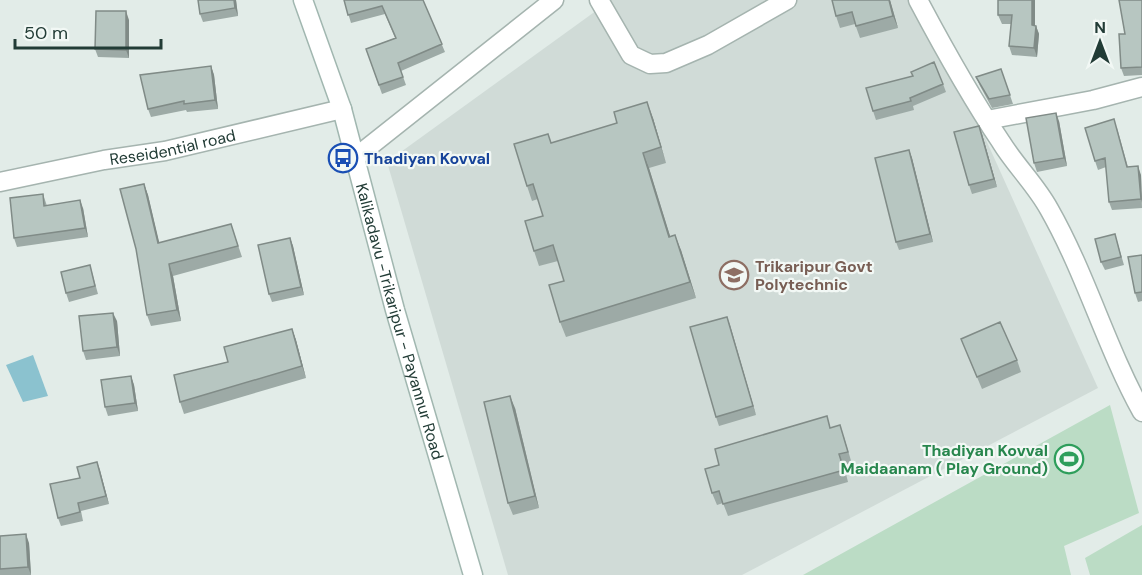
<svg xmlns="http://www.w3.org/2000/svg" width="1142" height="575" font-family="'DM Sans',sans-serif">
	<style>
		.built { fill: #d0dbd7 }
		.green { fill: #bbdcc5 }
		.water { fill: #8bc2cf }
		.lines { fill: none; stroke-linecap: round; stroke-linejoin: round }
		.minor-casing { stroke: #a5b4af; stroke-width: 21 }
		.secondary-casing { stroke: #a1b7b0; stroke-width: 21 }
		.minor { stroke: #fff; stroke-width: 18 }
		.secondary { stroke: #fff; stroke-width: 18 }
		.wall { fill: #9daaa6 }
		.shaded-wall { fill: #808b87 }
		.building { fill: #b7c6c1; stroke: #808b87; stroke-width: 1.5 }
		.labels { text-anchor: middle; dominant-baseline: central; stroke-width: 4.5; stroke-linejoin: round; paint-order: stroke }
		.street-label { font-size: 16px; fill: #223c36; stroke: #f2f8f5 }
		.transit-label { font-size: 16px; font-weight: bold; fill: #164399; stroke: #f2f8f5; text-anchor: start }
		.education-label { font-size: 16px; font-weight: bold; fill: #785e54; stroke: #f2f8f5; text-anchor: start }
		.leisure-label { font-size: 16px; font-weight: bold; fill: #27864d; stroke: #f2f8f5; text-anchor: end }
	</style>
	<rect width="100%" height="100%" fill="#e2ece8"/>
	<path class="built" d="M 611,0 L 911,0 L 968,100 L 1098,388 L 742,575 L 508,575 L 387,162 Z"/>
	<path class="green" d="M 1110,405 L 1139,513 L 1064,546 L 1071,575 L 803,575 Z
		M 1142,525 L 1142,575 L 1090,575 L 1085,558 Z"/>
	<path class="water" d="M 33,355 L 48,396 L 23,402 L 6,365 Z"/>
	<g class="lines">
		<g class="minor-casing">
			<g id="minor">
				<path d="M 599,0 L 631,55 L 650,64 L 666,63 L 708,45 L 787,0"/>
				<path d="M 918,0 C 944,49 970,96 1001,142 C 1015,165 1036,185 1049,209 C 1086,274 1106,347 1142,412"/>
				<path d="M 987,120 L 1093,100 L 1142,87"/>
				<path d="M 356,157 L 554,0"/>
				<path id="s1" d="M 0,182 L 104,160 L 165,151 L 342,109"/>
			</g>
		</g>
		<g class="secondary-casing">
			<g id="secondary">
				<path id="s2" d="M 303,0 L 342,109 L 395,310 L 473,575"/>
			</g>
		</g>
		<use href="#minor" class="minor"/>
		<use href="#secondary" class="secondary"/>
	</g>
	<path class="wall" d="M 236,0 L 238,16 L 203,22 L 200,14 Z
		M 344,0 L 423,0 L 445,52 L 401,71 L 406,85 L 382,94 L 366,49 L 395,38 L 385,14 L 351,23 Z
		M 890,0 L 898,28 L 860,38 L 855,24 L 840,28 L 836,16 Z
		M 1035,0 L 1035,26 L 1036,26 L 1039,34 L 1037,57 L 1012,55 L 1009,46 L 1011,24 L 1002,24 L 998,15 Z
		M 1142,0 L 1142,75 L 1124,76 L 1121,68 L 1125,34 Z
		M 129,20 L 129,58 L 98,57 L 95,49 Z
		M 211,66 L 214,75 L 218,109 L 187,112 L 186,110 L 151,117 L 148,109 Z
		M 1001,69 L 1013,104 L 992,108 L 980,86 L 976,77 Z
		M 943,84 L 946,92 L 913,106 L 914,110 L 876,120 L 873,111 Z
		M 653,118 L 666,163 L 649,168 L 670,236 L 681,250 L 696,298 L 566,337 L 560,322 L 564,281 L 558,261 L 539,266 L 534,251 L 543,216 L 538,199 L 532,201 L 527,186 L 552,143 Z
		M 1059,121 L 1067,166 L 1037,172 L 1034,163 Z
		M 1117,128 L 1128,167 L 1141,175 L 1142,208 L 1112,210 L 1109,202 L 1106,167 L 1098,170 L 1095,161 Z
		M 982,134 L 997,187 L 972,194 L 969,185 Z
		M 909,150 L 912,158 L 933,242 L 899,250 L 896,242 Z
		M 144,184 L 148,195 L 159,243 L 231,224 L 242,257 L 173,276 L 181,321 L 151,326 L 147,315 Z
		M 43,194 L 47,206 L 83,208 L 88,237 L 17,247 L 14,238 Z
		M 1115,234 L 1124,265 L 1105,270 L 1101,262 Z
		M 290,238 L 293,246 L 304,295 L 272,302 L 269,294 Z
		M 1142,255 L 1142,301 L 1138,302 L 1135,293 Z
		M 90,265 L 98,294 L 69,302 L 66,293 Z
		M 727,317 L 756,415 L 719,426 L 716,417 Z
		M 117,321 L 120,356 L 86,360 L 83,351 Z
		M 292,329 L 296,340 L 306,378 L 184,414 L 180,402 L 228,362 Z
		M 961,339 L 1017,360 L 1021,372 L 982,389 Z
		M 131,376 L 134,385 L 138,411 L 108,416 L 105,407 Z
		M 515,408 L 539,508 L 513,515 L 508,503 Z
		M 831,427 L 844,437 L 852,464 L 844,466 L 848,482 L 728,516 L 723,503 L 717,505 L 712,493 L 719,465 Z
		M 97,462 L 109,504 L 81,511 L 83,521 L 61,526 L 58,518 L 80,478 Z
		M 0,536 L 29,543 L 31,575 L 0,575 Z"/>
	<path class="shaded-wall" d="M 234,0 L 236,0 L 238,16 L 235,8 Z
		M 889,0 L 890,0 L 898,28 L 893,16 Z
		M 1032,0 L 1035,0 L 1035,34 L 1032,25 Z
		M 126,11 L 129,20 L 129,58 L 126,50 Z
		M 1036,26 L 1039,34 L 1037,57 L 1034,48 Z
		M 211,66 L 214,75 L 218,109 L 215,100 Z
		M 647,102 L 653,118 L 666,163 L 661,147 Z
		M 1056,113 L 1059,121 L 1067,166 L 1064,158 Z
		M 979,126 L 982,134 L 997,187 L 994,179 Z
		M 909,150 L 912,158 L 933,242 L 930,234 Z
		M 643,153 L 649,168 L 675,252 L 669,237 Z
		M 1138,166 L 1141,175 L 1142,203 L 1141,199 Z
		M 144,184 L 148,195 L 162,254 L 158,243 Z
		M 80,200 L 83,208 L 88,237 L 85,228 Z
		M 675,235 L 681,250 L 696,298 L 690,282 Z
		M 290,238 L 293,246 L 304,295 L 301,287 Z
		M 169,264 L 173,276 L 181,321 L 177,310 Z
		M 113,313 L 117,321 L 120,356 L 117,347 Z
		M 727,317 L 730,325 L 756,415 L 753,406 Z
		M 292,329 L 296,340 L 306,378 L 302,366 Z
		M 131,376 L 134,385 L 138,411 L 135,403 Z
		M 510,396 L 515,408 L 539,508 L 535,496 Z
		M 97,462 L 100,470 L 109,504 L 106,496 Z
		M 26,534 L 29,543 L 31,575 L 28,567 Z"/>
	<path class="building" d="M 198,0 L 234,0 L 235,8 L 200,14 Z
		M 344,0 L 423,0 L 442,44 L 398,63 L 403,77 L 379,85 L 366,49 L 396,38 L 382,6 L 348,15 Z
		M 832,0 L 889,0 L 893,16 L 856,26 L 852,12 L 836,16 Z
		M 998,0 L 1032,0 L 1032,25 L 1036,26 L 1034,48 L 1009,46 L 1012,15 L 998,15 Z
		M 1119,0 L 1142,0 L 1142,67 L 1121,68 L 1119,34 L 1125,34 Z
		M 96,11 L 126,11 L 126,50 L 95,49 Z
		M 934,62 L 943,84 L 910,98 L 911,101 L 873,111 L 866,88 L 913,76 L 911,72 Z
		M 211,66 L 215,100 L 184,104 L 184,101 L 148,109 L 140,75 Z
		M 1001,69 L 1010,95 L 989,99 L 976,77 Z
		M 647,102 L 661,147 L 643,153 L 669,237 L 675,235 L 690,282 L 560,322 L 549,285 L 564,281 L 553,245 L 534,251 L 525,221 L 543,216 L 533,184 L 527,186 L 514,144 L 548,134 L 551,143 L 617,123 L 614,112 Z
		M 1056,113 L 1064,158 L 1034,163 L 1026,118 Z
		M 1114,119 L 1127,167 L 1138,166 L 1141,199 L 1109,202 L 1105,158 L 1095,161 L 1085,128 Z
		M 979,126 L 994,179 L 969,185 L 954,132 Z
		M 909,150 L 930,234 L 896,242 L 875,158 Z
		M 144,184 L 158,243 L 231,224 L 238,246 L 169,264 L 177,310 L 147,315 L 136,249 L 120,189 Z
		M 43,194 L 44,206 L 80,200 L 85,228 L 14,238 L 10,198 Z
		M 1115,234 L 1121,257 L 1101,262 L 1095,239 Z
		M 290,238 L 301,287 L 269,294 L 258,245 Z
		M 1142,255 L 1142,292 L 1135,293 L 1128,257 Z
		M 90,265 L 95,286 L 66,293 L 61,272 Z
		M 113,313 L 117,347 L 83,351 L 79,316 Z
		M 727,317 L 753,406 L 716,417 L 690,327 Z
		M 1000,322 L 1017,360 L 977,377 L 961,339 Z
		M 292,329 L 302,366 L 180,402 L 174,375 L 228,362 L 224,347 Z
		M 131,376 L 135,403 L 105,407 L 101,380 Z
		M 510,396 L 535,496 L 508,503 L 484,402 Z
		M 827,416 L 830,428 L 840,425 L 848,452 L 839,454 L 844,470 L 723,504 L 719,491 L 712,493 L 705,469 L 719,465 L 715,449 Z
		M 97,462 L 106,496 L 78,503 L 80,512 L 58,518 L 50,484 L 80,478 L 77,467 Z
		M 26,534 L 28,567 L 0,569 L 0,536 Z"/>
	<defs>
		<g id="bus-ring" transform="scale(1.5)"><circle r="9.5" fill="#f2f8f5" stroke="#1a4fb4" stroke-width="1.5"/><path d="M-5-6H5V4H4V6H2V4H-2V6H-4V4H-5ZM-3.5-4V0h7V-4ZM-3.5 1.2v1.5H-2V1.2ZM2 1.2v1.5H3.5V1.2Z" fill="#1a4fb4"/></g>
		<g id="university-ring" transform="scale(1.5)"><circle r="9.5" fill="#f2f8f5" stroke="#8d6e63" stroke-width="1.5"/><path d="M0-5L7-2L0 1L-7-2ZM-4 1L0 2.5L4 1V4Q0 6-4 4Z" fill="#8d6e63"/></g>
		<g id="stadium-ring" transform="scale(1.5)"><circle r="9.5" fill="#f2f8f5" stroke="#2e9e5b" stroke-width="1.5"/><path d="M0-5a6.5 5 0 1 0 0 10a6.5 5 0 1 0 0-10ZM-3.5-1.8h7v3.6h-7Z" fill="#2e9e5b"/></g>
	</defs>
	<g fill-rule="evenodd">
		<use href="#bus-ring" x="343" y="158"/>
		<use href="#university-ring" x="734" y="275"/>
		<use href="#stadium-ring" x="1069" y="459"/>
	</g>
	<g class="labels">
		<g class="street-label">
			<text stroke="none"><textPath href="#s1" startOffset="176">Reseidential road</textPath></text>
			<text stroke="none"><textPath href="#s2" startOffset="336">Kalikadavu -Trikaripur - Payannur Road</textPath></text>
		</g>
		<g class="transit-label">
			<text x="364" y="158">Thadiyan Kovval</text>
		</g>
		<g class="education-label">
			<text x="755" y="266">Trikaripur Govt<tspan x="755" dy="18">Polytechnic</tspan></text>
		</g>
		<g class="leisure-label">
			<text x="1048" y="450">Thadiyan Kovval<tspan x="1048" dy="18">Maidaanam ( Play Ground)</tspan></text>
		</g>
	</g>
	<g transform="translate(1100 42)" stroke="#f2f8f5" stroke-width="4.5" paint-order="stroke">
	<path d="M0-4.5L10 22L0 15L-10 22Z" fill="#223c36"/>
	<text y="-9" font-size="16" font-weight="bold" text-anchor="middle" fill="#223c36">N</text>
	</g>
	<path d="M15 39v9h146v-9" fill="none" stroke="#223c36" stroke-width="3"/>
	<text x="24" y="39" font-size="18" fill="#223c36" stroke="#f2f8f5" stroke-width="4.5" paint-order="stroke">50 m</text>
</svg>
